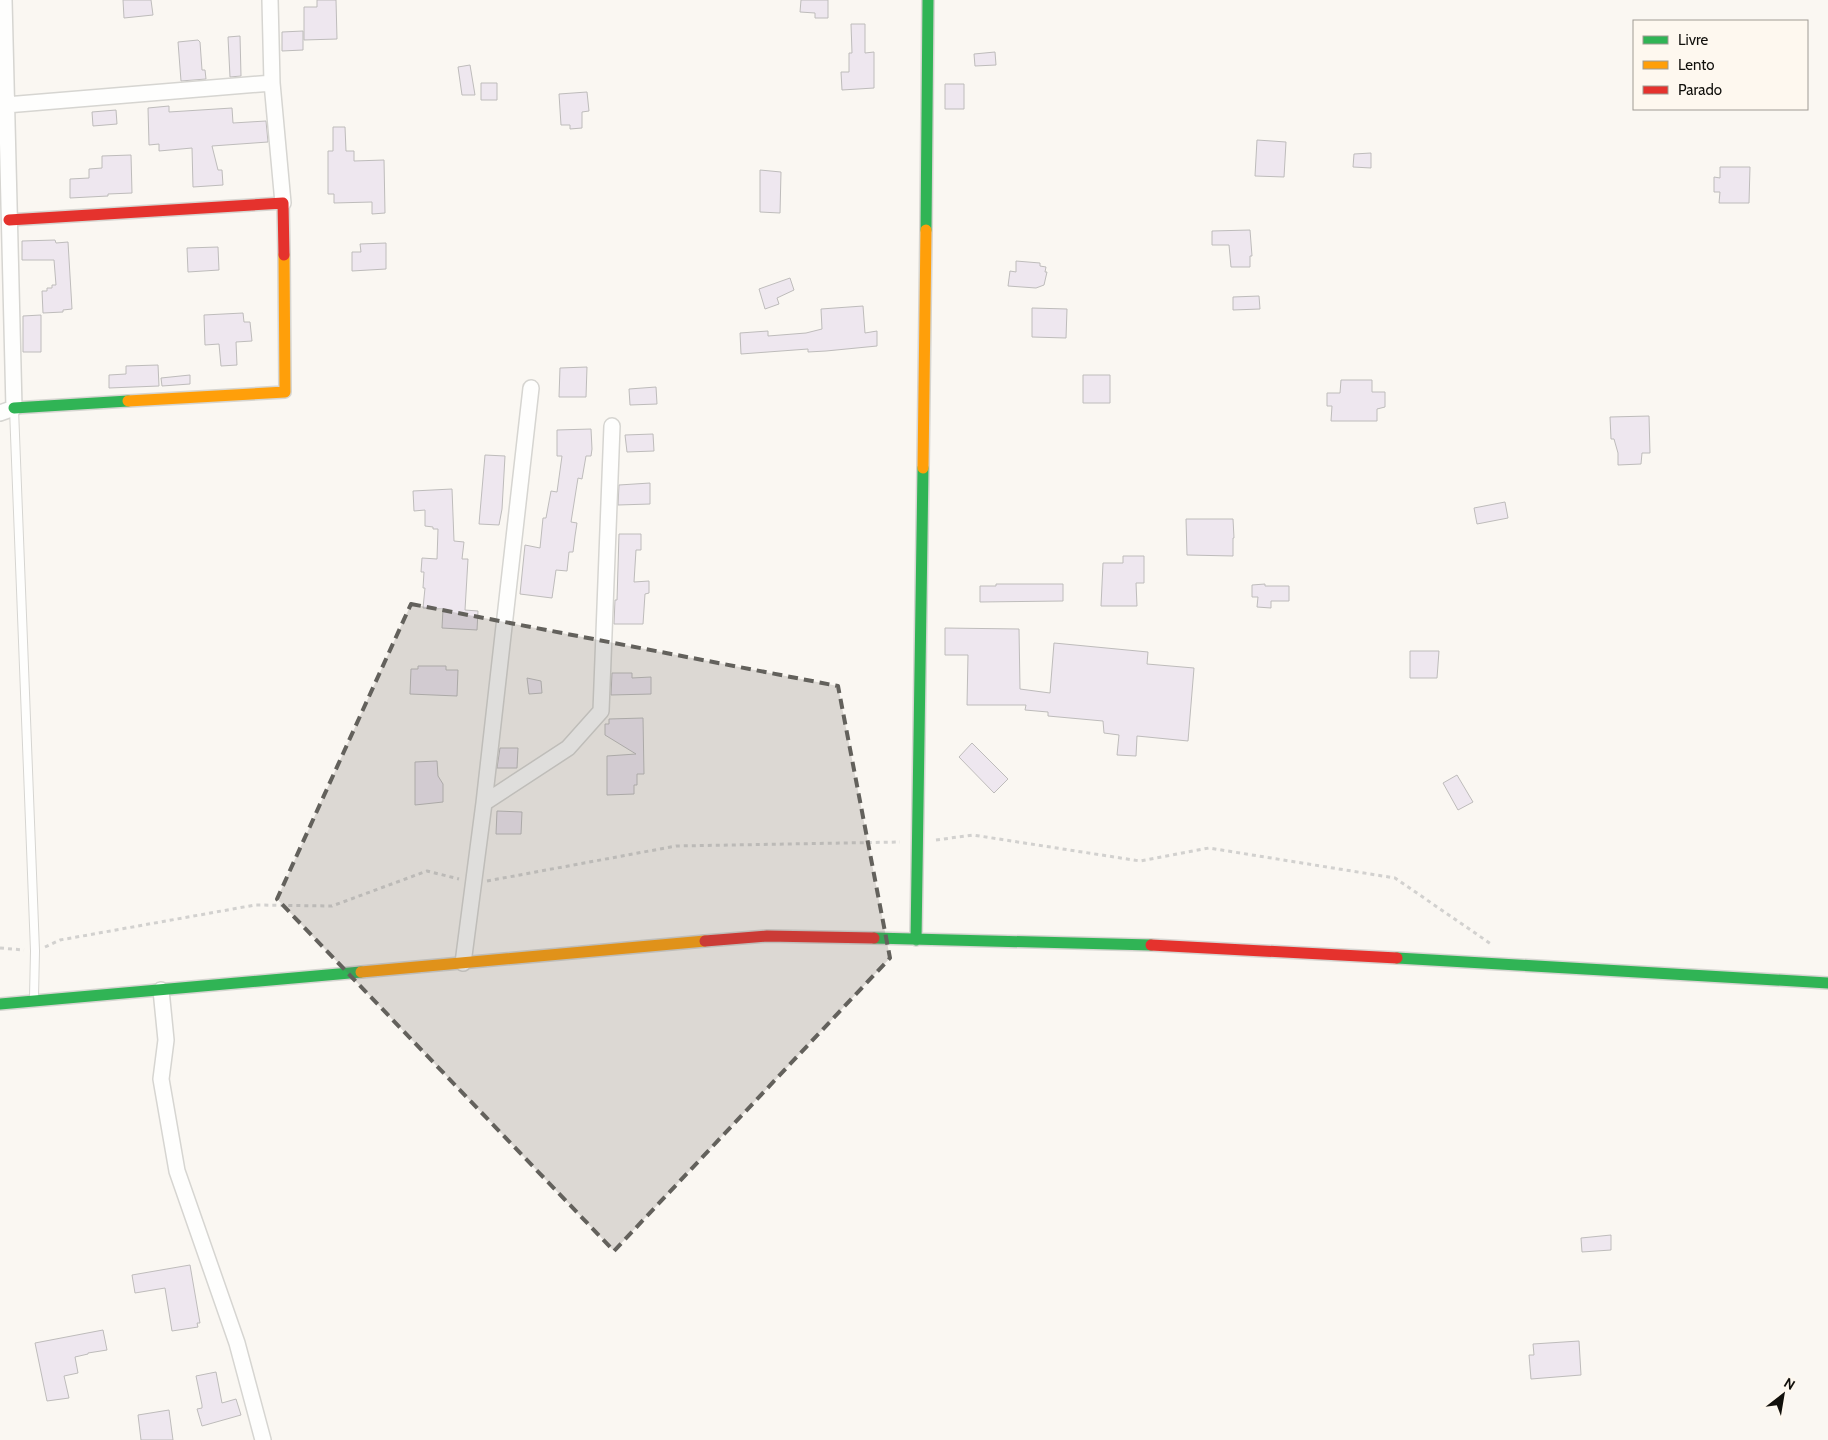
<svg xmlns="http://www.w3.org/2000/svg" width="1828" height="1440" font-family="Cabin,sans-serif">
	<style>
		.building { fill: #eee7ef; stroke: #bebcbb }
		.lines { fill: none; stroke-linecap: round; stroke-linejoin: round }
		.lane-casing { stroke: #d6d5d1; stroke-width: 10 }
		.street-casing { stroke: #d6d5d1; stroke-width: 18 }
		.fast-casing { stroke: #d6d5d1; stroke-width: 14 }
		.slow-casing { stroke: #d6d5d1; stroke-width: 14 }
		.jam-casing { stroke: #d6d5d1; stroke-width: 14 }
		.path { stroke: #d2d1cf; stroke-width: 3; stroke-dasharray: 4 4; stroke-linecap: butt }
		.lane { stroke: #fefefd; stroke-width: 8 }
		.street { stroke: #fefefd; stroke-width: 15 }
		.fast { stroke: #30b455; stroke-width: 11 }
		.slow { stroke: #ff9f0a; stroke-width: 11 }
		.jam { stroke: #e5322d; stroke-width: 11 }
		.marked { fill: #63615c; fill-opacity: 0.2; stroke: #63615c; stroke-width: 4; stroke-dasharray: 10 6; stroke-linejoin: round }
	</style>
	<rect width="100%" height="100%" fill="#faf7f2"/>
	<path class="building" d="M 123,0 L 151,0 L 153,15 L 124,18 Z
		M 317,0 L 336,0 L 337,39 L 304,40 L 304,7 L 317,7 Z
		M 801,0 L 828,0 L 828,18 L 815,18 L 815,13 L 800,12 Z
		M 851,24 L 865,24 L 865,53 L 874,52 L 874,88 L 842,90 L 841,72 L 849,72 L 849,53 L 852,53 Z
		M 303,31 L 303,50 L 282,51 L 282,32 Z
		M 240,36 L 241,76 L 230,77 L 228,37 Z
		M 198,40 L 200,42 L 202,70 L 205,70 L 206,79 L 181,81 L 178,42 Z
		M 995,52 L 996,65 L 975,66 L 974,54 Z
		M 470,65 L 475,95 L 462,95 L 458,67 Z
		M 481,83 L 497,83 L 497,100 L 481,100 Z
		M 945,84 L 964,84 L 964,109 L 945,109 Z
		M 587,92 L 589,111 L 582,112 L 582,128 L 570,129 L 570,125 L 561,125 L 559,94 Z
		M 169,106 L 169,112 L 232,108 L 233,123 L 266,121 L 268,142 L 212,146 L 218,170 L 222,170 L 223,185 L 193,187 L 192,148 L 159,151 L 159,144 L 149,145 L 148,108 Z
		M 116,110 L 117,124 L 93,126 L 92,112 Z
		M 333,127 L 345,127 L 346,151 L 354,151 L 354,161 L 384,160 L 385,213 L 372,214 L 372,202 L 334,203 L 334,194 L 328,194 L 328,151 L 333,151 Z
		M 1257,140 L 1286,142 L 1284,177 L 1255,176 Z
		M 1371,153 L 1371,168 L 1353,167 L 1354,154 Z
		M 131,155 L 132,193 L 108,194 L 108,196 L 70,198 L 70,179 L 89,178 L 89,169 L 102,168 L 102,156 Z
		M 1720,167 L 1750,167 L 1749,203 L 1719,203 L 1720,192 L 1714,192 L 1714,177 L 1720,178 Z
		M 760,170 L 781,172 L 780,213 L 760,212 Z
		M 1250,230 L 1252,256 L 1250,256 L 1250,267 L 1231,267 L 1229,245 L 1212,245 L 1212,231 Z
		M 55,240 L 56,243 L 68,242 L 72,309 L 63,310 L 63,312 L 43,313 L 42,291 L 47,291 L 47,288 L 52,288 L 52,285 L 56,285 L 54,260 L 22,260 L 22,241 Z
		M 386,243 L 386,269 L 352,271 L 352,252 L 361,252 L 360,244 Z
		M 218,247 L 219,270 L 188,272 L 187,248 Z
		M 1016,261 L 1040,263 L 1040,266 L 1046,267 L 1045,272 L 1047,272 L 1044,285 L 1036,288 L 1008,286 L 1010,271 L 1016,272 Z
		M 790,278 L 794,290 L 777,298 L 779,304 L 765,309 L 759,289 Z
		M 1259,296 L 1260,309 L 1233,310 L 1233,297 Z
		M 863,306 L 865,333 L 877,331 L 877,346 L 826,351 L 808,352 L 808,349 L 741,354 L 740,333 L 768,331 L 768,336 L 806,333 L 822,329 L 821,309 Z
		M 1032,308 L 1067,309 L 1066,338 L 1032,337 Z
		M 243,313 L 244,322 L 250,322 L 252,341 L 236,342 L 237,365 L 221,366 L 219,344 L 205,345 L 204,315 Z
		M 41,315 L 41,352 L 23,352 L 23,316 Z
		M 158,365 L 159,386 L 109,388 L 109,375 L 126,374 L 126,366 Z
		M 587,367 L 586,397 L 559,397 L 560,368 Z
		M 190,375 L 190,384 L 162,386 L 161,378 Z
		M 1083,375 L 1110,375 L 1110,403 L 1083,403 Z
		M 1341,380 L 1372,380 L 1372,392 L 1385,392 L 1385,407 L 1377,409 L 1377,421 L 1331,421 L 1332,406 L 1327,406 L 1327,393 L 1340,393 Z
		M 656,387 L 657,404 L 630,405 L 629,389 Z
		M 1649,416 L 1650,453 L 1642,453 L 1641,464 L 1618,465 L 1618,453 L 1614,439 L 1611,439 L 1610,417 Z
		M 591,429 L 592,449 L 591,456 L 586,456 L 582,479 L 578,478 L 571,522 L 577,523 L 575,536 L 573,552 L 569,552 L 567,571 L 556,570 L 552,598 L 520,594 L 525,545 L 540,548 L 543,518 L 546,518 L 551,491 L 557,492 L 562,456 L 557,456 L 557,430 Z
		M 653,434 L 654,451 L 627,452 L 625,435 Z
		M 485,455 L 505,456 L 502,509 L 499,525 L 479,524 Z
		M 650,483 L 650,504 L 618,505 L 619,485 Z
		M 452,489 L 454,541 L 464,542 L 462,559 L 468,559 L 465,610 L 478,611 L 477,630 L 442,628 L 443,609 L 423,608 L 425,588 L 423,588 L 424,572 L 421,572 L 422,558 L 437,559 L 438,529 L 433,529 L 433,527 L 425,526 L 425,510 L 414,511 L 413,491 Z
		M 1505,502 L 1508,518 L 1477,524 L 1474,508 Z
		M 1186,519 L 1233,519 L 1234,538 L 1233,538 L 1233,556 L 1187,555 Z
		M 619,534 L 641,534 L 641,550 L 636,550 L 634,582 L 649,581 L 649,593 L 645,594 L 643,624 L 614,624 L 615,600 L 617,600 Z
		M 1123,556 L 1144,556 L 1144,583 L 1136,583 L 1137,606 L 1101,606 L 1103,563 L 1123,563 Z
		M 996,584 L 1063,584 L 1063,601 L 980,602 L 980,586 L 996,586 Z
		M 1265,584 L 1265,586 L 1289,586 L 1289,601 L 1271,601 L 1271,608 L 1257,607 L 1258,597 L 1252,597 L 1252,585 Z
		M 945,628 L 1019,629 L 1020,689 L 1050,693 L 1054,643 L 1148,652 L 1147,664 L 1194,668 L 1188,741 L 1137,736 L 1136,756 L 1117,755 L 1119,735 L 1104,733 L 1103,721 L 1048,716 L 1048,712 L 1025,710 L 1026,705 L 967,705 L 968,655 L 945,655 Z
		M 1410,651 L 1439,651 L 1437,678 L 1410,678 Z
		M 418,666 L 446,666 L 446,670 L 458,670 L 457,696 L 410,694 L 411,669 L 418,669 Z
		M 612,673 L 632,673 L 632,678 L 651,677 L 651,694 L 611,695 Z
		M 527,678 L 541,681 L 542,693 L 529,694 Z
		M 643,718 L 644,774 L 637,774 L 637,785 L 634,785 L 634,794 L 607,795 L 607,756 L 636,754 L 605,735 L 605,724 L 609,724 L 609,719 Z
		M 972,743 L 1008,779 L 994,793 L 959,757 Z
		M 500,748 L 518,748 L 517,768 L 497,768 Z
		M 437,761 L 438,776 L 443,784 L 443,802 L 415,805 L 415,762 Z
		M 1457,775 L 1473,802 L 1458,810 L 1443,783 Z
		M 497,811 L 522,812 L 521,834 L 496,834 Z
		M 1611,1235 L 1611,1250 L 1582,1252 L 1581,1238 Z
		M 190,1265 L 200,1323 L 197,1323 L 198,1327 L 172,1331 L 165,1288 L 135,1293 L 132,1275 Z
		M 103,1330 L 107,1350 L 88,1353 L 88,1354 L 75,1357 L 78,1373 L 64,1376 L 69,1398 L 47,1401 L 35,1343 Z
		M 1579,1341 L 1581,1375 L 1531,1379 L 1529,1355 L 1534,1355 L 1533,1344 Z
		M 216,1372 L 222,1403 L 236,1399 L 241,1415 L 202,1426 L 197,1409 L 202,1408 L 202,1405 L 196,1376 Z
		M 169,1410 L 173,1440 L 141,1440 L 138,1415 Z"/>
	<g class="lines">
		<g class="lane-casing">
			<path id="lane" d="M 14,409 L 35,951 L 34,997"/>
		</g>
		<g class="street-casing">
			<path id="street" d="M 270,0 L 272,83 L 283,203
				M 6,105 L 272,83
				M 0,413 L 14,408 L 4,0
				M 484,803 L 568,748 L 601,711 L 612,426
				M 463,963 L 484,803 L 531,388
				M 161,990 L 166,1040 L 161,1079 L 177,1171 L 237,1343 L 263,1440"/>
		</g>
		<g class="fast-casing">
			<path id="fast" d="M 926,230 L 928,0
				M 14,408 L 128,401
				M 874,938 L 1151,945
				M 916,940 L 923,468
				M 1397,958 L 1828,983
				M 0,1004 L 361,972"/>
		</g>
		<g class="slow-casing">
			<path id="slow" d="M 128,401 L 285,392 L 284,255
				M 923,468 L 926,230
				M 361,972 L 705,941"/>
		</g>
		<g class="jam-casing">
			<path id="jam" d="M 9,220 L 283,203 L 284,255
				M 705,941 L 767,936 L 874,938
				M 1151,945 L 1397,958"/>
		</g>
		<path class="path" d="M 936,840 L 973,835 L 1140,861 L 1209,848 L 1395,878 L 1491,944
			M 487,881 L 676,846 L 900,842
			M 45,947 L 60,940 L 255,905 L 332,906 L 427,871 L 459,879
			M 0,948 L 24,950"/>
		<use href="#lane" class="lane"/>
		<use href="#street" class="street"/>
		<use href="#fast" class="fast"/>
		<use href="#slow" class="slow"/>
		<use href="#jam" class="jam"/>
	</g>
	<path class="marked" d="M 411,604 L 838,686 L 890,958 L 614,1251 L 277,899 Z"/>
	<rect x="1633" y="20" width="175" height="90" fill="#fef8ef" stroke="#9f9b94"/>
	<rect x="1643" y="36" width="25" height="8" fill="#30b455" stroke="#9f9b94"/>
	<text x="1678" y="45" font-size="15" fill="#11100c">Livre</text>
	<rect x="1643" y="61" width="25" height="8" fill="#ff9f0a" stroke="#9f9b94"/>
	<text x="1678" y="70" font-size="15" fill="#11100c">Lento</text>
	<rect x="1643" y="86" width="25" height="8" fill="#e5322d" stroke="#9f9b94"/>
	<text x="1678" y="95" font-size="15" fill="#11100c">Parado</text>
	<g transform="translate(1783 1395) rotate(31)" stroke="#fef8ef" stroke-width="4" paint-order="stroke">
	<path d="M0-4L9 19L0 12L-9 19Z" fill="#11100c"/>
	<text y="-8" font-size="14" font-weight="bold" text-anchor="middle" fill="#11100c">N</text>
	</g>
</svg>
